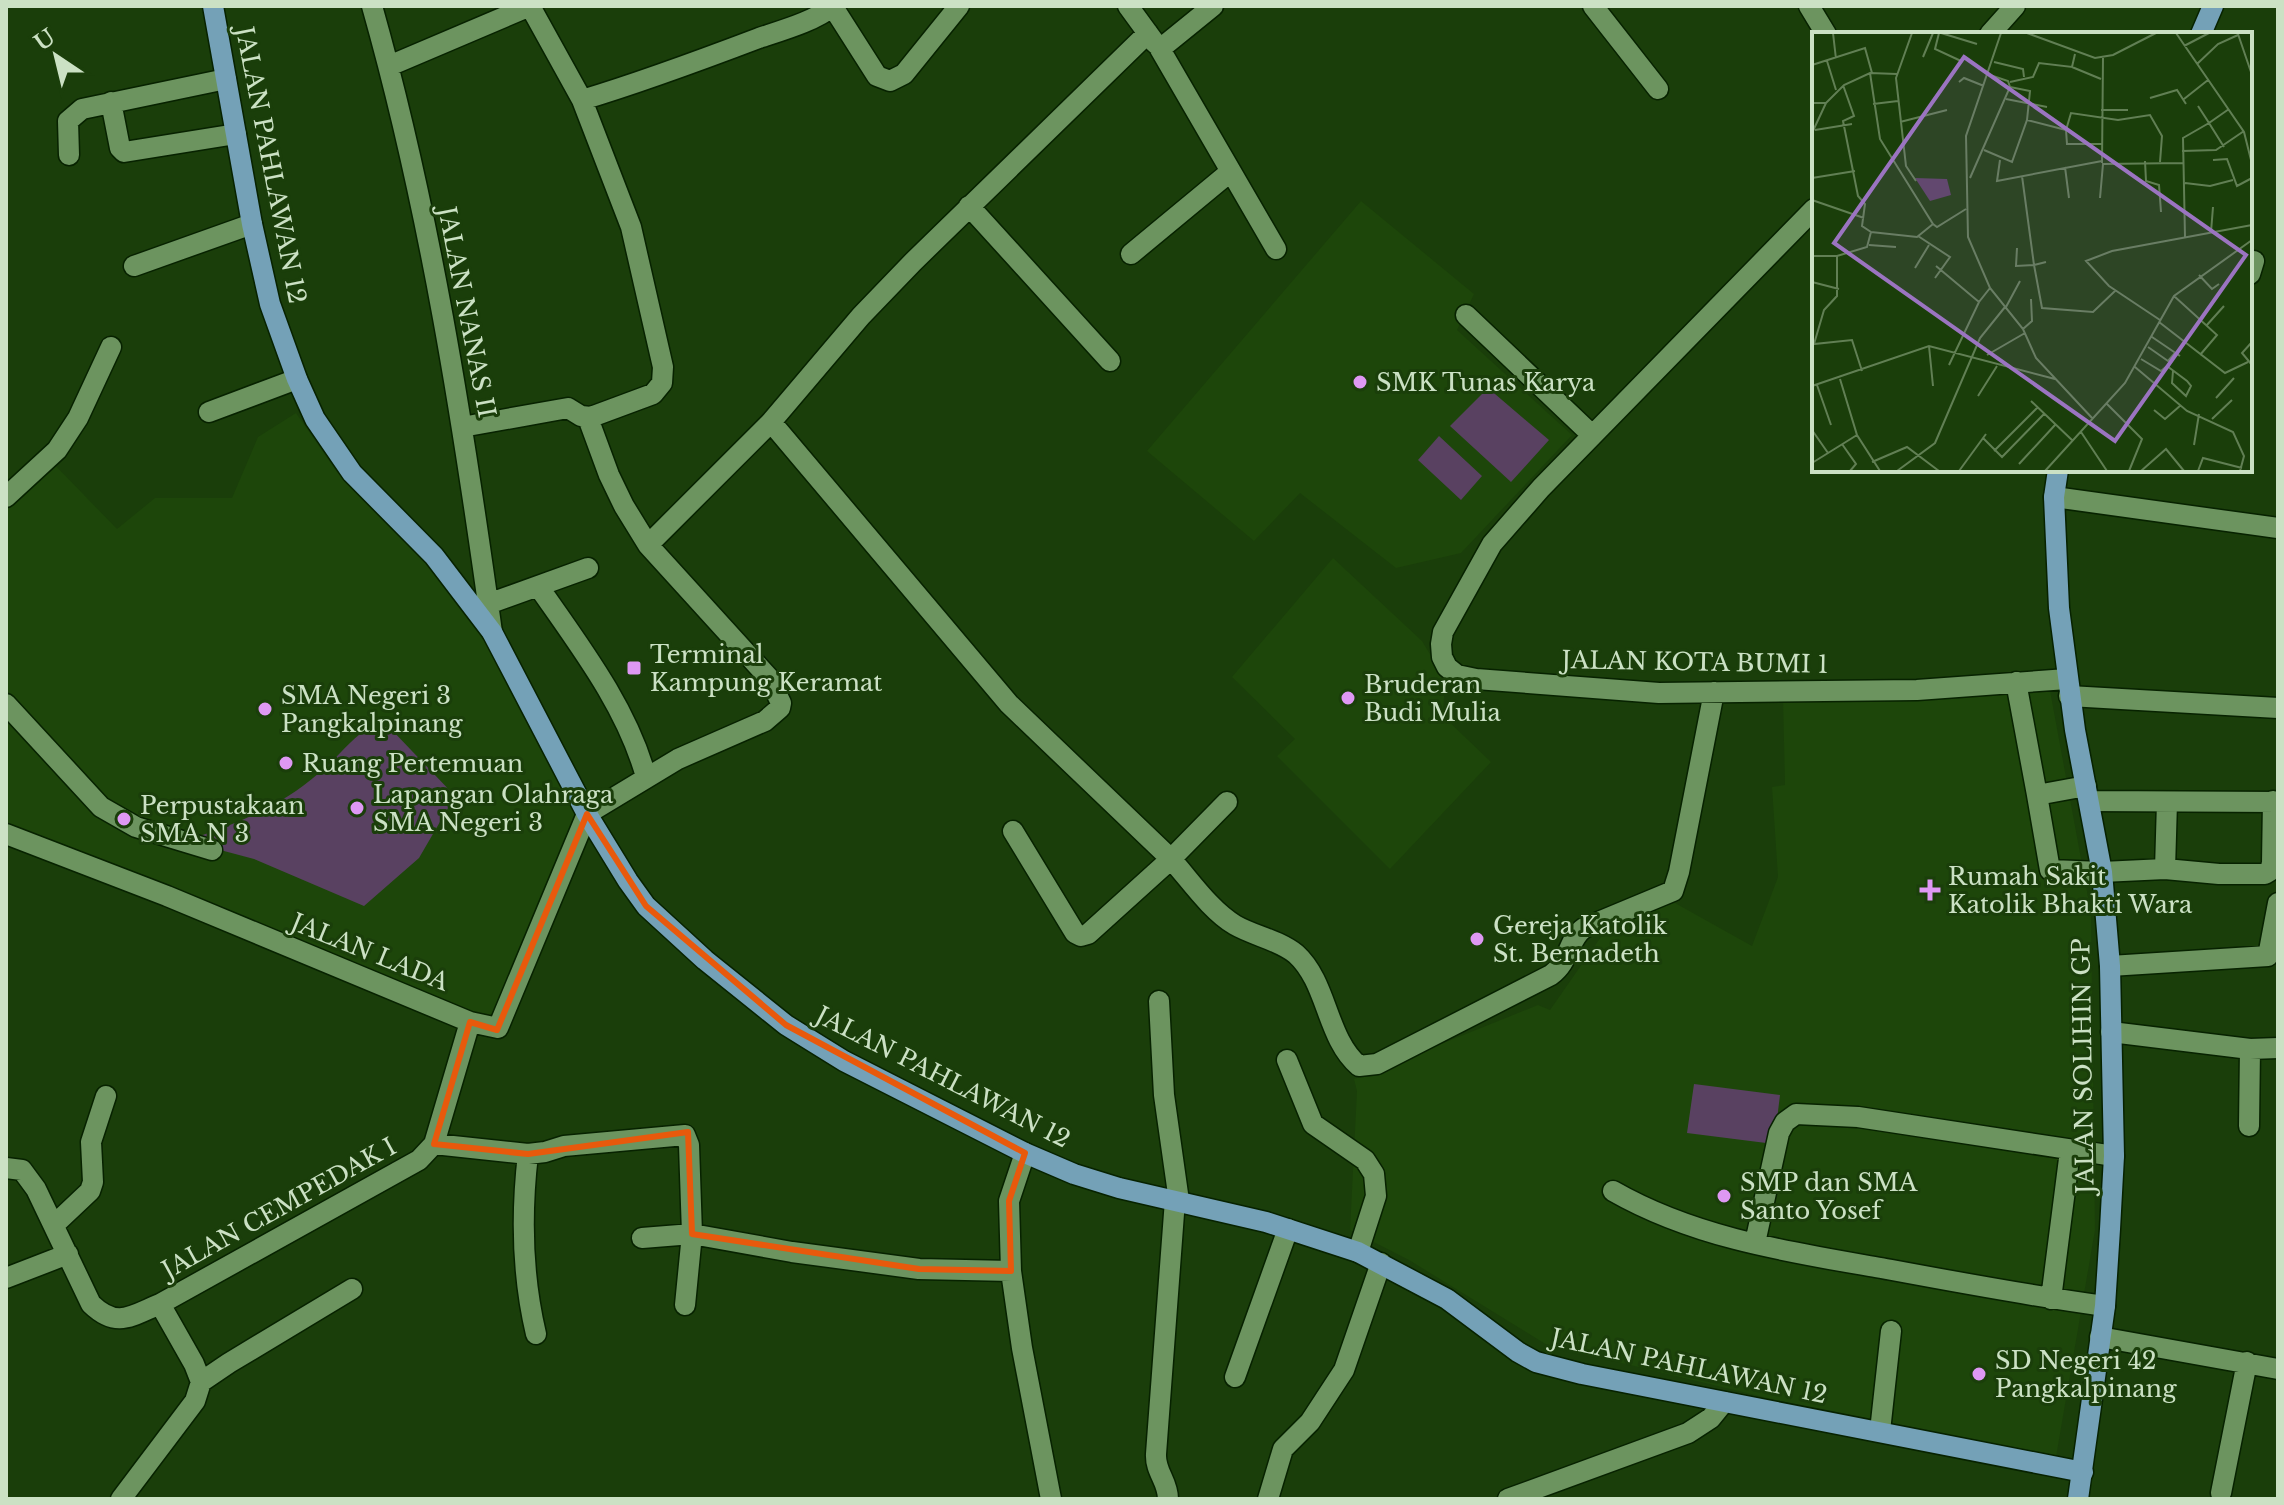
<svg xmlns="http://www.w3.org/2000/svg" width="2284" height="1505" font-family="'Libre Baskerville',serif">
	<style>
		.built { fill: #1d460a }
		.green { fill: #594161 }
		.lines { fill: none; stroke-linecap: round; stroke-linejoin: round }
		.minor-casing { stroke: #072200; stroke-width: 23 }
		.major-casing { stroke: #072200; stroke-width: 23 }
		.minor { stroke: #6c945f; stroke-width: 20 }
		.major { stroke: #74a1b7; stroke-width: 20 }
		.marked { fill: none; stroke: #e8590c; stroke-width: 6; stroke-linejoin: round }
		.poi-dot { fill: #de98f3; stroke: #1a3e0a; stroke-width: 3 }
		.labels { text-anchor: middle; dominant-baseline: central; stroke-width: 6; stroke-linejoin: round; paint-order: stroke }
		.street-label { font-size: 24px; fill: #cbe1c4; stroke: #1a3e0a }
		.poi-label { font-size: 24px; fill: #cbe1c4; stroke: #1a3e0a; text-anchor: start }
		.inset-road { fill: none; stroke: #617f54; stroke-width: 2 }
		.view { fill: #9b74c1; fill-opacity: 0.15; stroke: #9b74c1; stroke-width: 4 }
		.inset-edge { fill: none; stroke: #cbe1c4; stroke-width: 4 }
	</style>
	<rect width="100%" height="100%" fill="#1a3e0a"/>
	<path class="built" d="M 1361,201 L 1474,294 L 1457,330 L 1572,435 L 1461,553 L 1396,568 L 1300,493 L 1254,541 L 1147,451 Z
		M 296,413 L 337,472 L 469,606 L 579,812 L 498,1028 L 6,825 L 6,499 L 50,460 L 117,529 L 155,498 L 232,498 L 258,437 Z
		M 1333,558 L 1422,641 L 1445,679 L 1443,716 L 1491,762 L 1390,869 L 1277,756 L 1295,739 L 1232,677 Z
		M 2049,685 L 2091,913 L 2095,1230 L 2056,1457 L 1876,1424 L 1547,1345 L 1409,1260 L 1350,1230 L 1357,1091 L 1354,1079 L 1538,1005 L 1550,1010 L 1612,921 L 1675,903 L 1752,946 L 1778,877 L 1772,787 L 1785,785 L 1783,698 Z"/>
	<path class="green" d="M 1488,388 L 1549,440 L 1511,482 L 1450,426 Z
		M 1439,436 L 1482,476 L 1461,500 L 1418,460 Z
		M 374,725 L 390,728 L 455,796 L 419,858 L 364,906 L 254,859 L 194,843 L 194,838 C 239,823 283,805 319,773 C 340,756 350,738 374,725 Z
		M 1694,1084 L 1780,1095 L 1774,1144 L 1687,1133 Z"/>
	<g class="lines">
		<g class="minor-casing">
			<path id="minor" d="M 372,6 C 430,211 463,422 492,632
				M 530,6 L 582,100
				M 1128,6 L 1155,43
				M 1213,6 L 1160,49 L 1276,249
				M 1593,6 L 1658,89
				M 1809,6 L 1826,34
				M 833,7 L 877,76 L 890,81 L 904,74 L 959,6
				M 1990,34 L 2015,6
				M 389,66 L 530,6
				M 111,102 L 120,148 L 124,152 L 236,134
				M 69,155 L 68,121 L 82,109 L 226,79
				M 969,206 L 1110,361
				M 1814,209 L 1541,488 L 1492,544 L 1443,632 L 1441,644 L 1442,657 L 1447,667 L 1457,675 L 1476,679 L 1659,693 L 1917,690 L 2067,679
				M 1131,254 L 1230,172
				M 134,266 L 252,224
				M 2250,274 L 2254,261
				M 1466,315 L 1592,435
				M 209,412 L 297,379
				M 771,422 L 1009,704 L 1171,859 L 1088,934 L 1081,936 L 1075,933 L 1013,831
				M 462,427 L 568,408 L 581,416 L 591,417 L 653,394 L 662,383 L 663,367 L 631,227 L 582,100 C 642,82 701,60 759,38 C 783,30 815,21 833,6
				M 6,497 L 57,450 L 78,418 L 111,347
				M 2054,497 L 2278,528
				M 648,545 L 771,422 L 861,316 L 913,262 L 1148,33
				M 538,586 C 579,645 627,707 646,777
				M 488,604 L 588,568
				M 2016,682 L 2037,795
				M 2069,696 L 2278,708
				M 6,704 L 101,807 L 136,827 L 212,850
				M 2086,786 L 2037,795 L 2050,870 L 2102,872 L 2165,869 L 2219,874 L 2265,874 L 2270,871 L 2272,863 L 2273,801
				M 2090,801 L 2278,802
				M 1227,802 L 1171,859 C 1190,880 1210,910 1235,925 C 1254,936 1279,940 1296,954 C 1328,983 1326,1038 1359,1066 L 1377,1064 L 1551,975 C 1570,961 1568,939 1584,928 L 1673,891 L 1679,872 L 1714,692
				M 6,834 L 167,896 L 470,1022 L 498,1028 L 587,814 L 678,759 L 765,721 L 780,708 L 781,703 L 769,678 L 648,545 L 624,506 L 609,475 L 588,418
				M 2165,869 L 2167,802
				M 2110,966 L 2268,956 L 2278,903
				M 1159,1001 L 1164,1095 L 1179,1201
				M 2111,1032 L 2250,1049 L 2278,1048
				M 1287,1060 L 1313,1124 L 1365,1160 L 1374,1174 L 1376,1196 L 1358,1252
				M 2249,1126 L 2250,1049
				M 434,1144 L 528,1154 L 545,1152 L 564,1146 L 685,1135 L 689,1145 L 692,1234 L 685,1305
				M 1025,1153 L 1009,1201 L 1011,1271 L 1022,1348 L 1051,1499
				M 528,1154 C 521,1214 522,1275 536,1334
				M 6,1168 L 22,1170 L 36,1189 L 91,1304 C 117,1329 131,1316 160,1304 L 419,1160 L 434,1144 L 470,1022
				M 1613,1191 C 1695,1238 1789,1252 1881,1268 C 1956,1282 2030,1296 2105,1306
				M 54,1225 L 90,1191 L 93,1182 L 91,1142 L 106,1096
				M 642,1238 L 692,1234 L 792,1252 L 919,1269 L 1011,1271
				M 1755,1243 L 1779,1133 L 1785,1122 L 1796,1114 L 1858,1117 L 2114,1156
				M 6,1278 L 68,1254
				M 2051,1299 L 2070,1151
				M 2100,1337 L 2278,1369
				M 1235,1377 L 1288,1229
				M 201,1382 L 229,1363 L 352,1289
				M 1880,1431 L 1891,1331
				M 2221,1493 L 2247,1362
				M 121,1499 L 195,1401 L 201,1382 L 194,1364 L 160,1304
				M 1168,1499 C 1168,1481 1155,1472 1156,1454 L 1175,1200
				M 1268,1499 L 1283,1449 L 1310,1422 L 1344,1370 L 1381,1263
				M 1508,1499 L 1688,1433 L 1711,1418 L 1724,1402"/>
		</g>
		<g class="major-casing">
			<path id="major" d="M 213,6 L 252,224 L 270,304 L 297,379 L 315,419 L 352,473 L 434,556 L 492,632 L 587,814 L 628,881 L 646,906 L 705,960 L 786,1025 L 844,1061 L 1025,1153 L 1074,1174 L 1119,1188 L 1266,1222 L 1358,1252 L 1447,1299 L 1518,1352 L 1536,1362 L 1582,1374 L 2083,1472
				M 2201,34 L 2213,6
				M 2058,470 L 2054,497 L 2059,608 L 2075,730 L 2102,872 L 2110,966 L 2114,1156 L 2110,1229 L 2105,1306 L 2078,1499"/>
		</g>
		<use href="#minor" class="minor"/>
		<use href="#major" class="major"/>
	</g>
	<path class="marked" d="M 587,814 L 646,906 L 786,1025 L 1025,1153 L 1009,1201 L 1011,1271 L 919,1269 L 692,1234 L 688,1132 L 528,1154 L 434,1144 L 470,1022 L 497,1030 Z"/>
	<g class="poi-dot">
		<circle cx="1360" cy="382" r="8"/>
		<rect x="626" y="660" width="16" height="16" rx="4"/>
		<circle cx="1348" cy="698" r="8"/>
		<circle cx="265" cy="709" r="8"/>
		<circle cx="286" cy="763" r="8"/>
		<circle cx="357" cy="808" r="8"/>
		<circle cx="124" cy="819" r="8"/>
		<path d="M1926 878h8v8h8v8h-8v8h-8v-8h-8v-8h8z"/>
		<circle cx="1477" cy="939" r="8"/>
		<circle cx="1724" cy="1196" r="8"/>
		<circle cx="1979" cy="1374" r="8"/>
	</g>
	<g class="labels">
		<g class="street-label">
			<text transform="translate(271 165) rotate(79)">JALAN PAHLAWAN 12</text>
			<text transform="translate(467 312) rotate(79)">JALAN NANAS II</text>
			<text transform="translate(1695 662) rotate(1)">JALAN KOTA BUMI 1</text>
			<text transform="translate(370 952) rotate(22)">JALAN LADA</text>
			<text transform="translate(2083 1066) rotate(-91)">JALAN SOLIHIN GP</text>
			<text transform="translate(943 1077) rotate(27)">JALAN PAHLAWAN 12</text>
			<text transform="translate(279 1208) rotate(-29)">JALAN CEMPEDAK I</text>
			<text transform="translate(1689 1366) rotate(12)">JALAN PAHLAWAN 12</text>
		</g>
		<g class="poi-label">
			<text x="1376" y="382">SMK Tunas Karya</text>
			<text x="650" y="654">Terminal<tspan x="650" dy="28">Kampung Keramat</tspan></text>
			<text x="1364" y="684">Bruderan<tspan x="1364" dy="28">Budi Mulia</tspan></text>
			<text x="281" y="695">SMA Negeri 3<tspan x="281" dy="28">Pangkalpinang</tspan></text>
			<text x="302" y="763">Ruang Pertemuan</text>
			<text x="373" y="794">Lapangan Olahraga<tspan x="373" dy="28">SMA Negeri 3</tspan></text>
			<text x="140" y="805">Perpustakaan<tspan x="140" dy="28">SMA N 3</tspan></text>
			<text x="1948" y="876">Rumah Sakit<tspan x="1948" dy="28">Katolik Bhakti Wara</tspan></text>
			<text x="1493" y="925">Gereja Katolik<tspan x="1493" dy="28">St. Bernadeth</tspan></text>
			<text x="1740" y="1182">SMP dan SMA<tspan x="1740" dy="28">Santo Yosef</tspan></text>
			<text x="1995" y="1360">SD Negeri 42<tspan x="1995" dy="28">Pangkalpinang</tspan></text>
		</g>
	</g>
	<g transform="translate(1812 32)">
		<rect width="440" height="440" fill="#1a3e0a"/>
		<path d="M 103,146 L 135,147 L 139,163 L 118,169 Z" fill="#594161"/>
		<path class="inset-road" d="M 21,1 L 24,27M 100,1 L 84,46 L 94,134 L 104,149M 127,1 L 123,17 L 149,29M 129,1 L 165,12M 189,1 L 154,104 L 156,205 L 178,256 L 211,297 L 224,326 L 281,387M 215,1 L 283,26 L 301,23 L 344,1M 364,1 L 432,100 L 440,132M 426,2 L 440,43M 372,14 L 397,1M 111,25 L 121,1M 15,29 L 24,58M 182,30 L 211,37 L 212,45M 385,32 L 406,12 L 426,3M 0,33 L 53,16 L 60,41M 260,35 L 289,47M 58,41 L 68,107 L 121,192 L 125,195 L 154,177M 147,50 L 152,46 L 172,54M 198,50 L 221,45 L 227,31 L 260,35 L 263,22M 31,53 L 42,84 L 31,89 L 46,164 L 53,172 L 50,194 L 59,200M 198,55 L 218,59 L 215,88M 338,66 L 365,58 L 374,72M 194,67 L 235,75M 372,67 L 396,48M 0,71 L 14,71 L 32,53 L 58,41 L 85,42M 61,72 L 86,69M 289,78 L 316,78M 88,90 L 135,78M 3,98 L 40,92M 254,98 L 255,112 L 290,112M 0,101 L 14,71M 412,115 L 397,91 L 417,77M 172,118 L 200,130 L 215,88 L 254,98 L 259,81 L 306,88 L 338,83 L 350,104 L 348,130M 370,119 L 404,118 L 432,99M 188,128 L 185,149 L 290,129M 401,128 L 415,127 L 425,154 L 440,146M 333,129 L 334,149 L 347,153 L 349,180M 290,131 L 291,26M 253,135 L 257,166M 0,146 L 43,139M 158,146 L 198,55 L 196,49 L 178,43M 373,151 L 398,154 L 421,148M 288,166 L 291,132 L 371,131M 0,168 L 52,186M 59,200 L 105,205 L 121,192M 399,200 L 401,175M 106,204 L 138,225 L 123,246M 373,205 L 371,106 L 397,91 L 386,74M 57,213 L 84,215M 205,216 L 204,234 L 222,233 L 210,144M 0,224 L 25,224 L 55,215 L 59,200M 25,224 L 25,264 L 12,278 L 2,312 L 40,308 L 50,339M 234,230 L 222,233 L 230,276 L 281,280 L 303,259M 124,234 L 167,270M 103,236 L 117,213M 387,243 L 400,257 L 407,252M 0,250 L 27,257M 362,264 L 405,303 L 388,323M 194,275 L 208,249M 348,288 L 297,254 L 274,229 L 300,219 L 440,193M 347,290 L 413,341 L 436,330M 394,294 L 412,274M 211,297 L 220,289 L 219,267M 340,305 L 368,324M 440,310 L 430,321 L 440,333M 117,314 L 121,354M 336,315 L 356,329 L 363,321M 175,323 L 213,301M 329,327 L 349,339 L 355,334 L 375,349 L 379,354 L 374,364 L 360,351 L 361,339M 137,333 L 167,270 L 178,256M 323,335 L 375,379 L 421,400 L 432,424 L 428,439M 28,347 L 45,403 L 68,439M 5,353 L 19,393M 0,354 L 117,314 L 243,347M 166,364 L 185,334M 404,366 L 422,346M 219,369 L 261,409M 295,372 L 330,407 L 317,439M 342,378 L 353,387 L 369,373M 400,387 L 420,368M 0,398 L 16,421M 269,400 L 295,439M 171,406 L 190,425 L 232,382M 30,412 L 44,432 L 38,439M 382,413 L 387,382M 182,419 L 226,375M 60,430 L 95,415 L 127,439M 0,431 L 45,403M 207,432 L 243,393M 85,439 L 123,411 L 168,306 L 193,275M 147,439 L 174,402M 233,439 L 313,351 L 362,264 L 440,208M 329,439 L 354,417 L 372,439M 386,439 L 391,426 L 430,436"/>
		<path class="view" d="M 152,25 L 434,223 L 303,409 L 22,211 Z"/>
		<rect width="440" height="440" class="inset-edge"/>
	</g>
	<rect width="2284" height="1505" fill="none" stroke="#cbe1c4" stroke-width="16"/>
	<g transform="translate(56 56) rotate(325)" stroke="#1a3e0a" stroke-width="6" paint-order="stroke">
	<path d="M0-6L14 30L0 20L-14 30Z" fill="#cbe1c4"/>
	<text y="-12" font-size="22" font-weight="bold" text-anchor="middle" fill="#cbe1c4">U</text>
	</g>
</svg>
